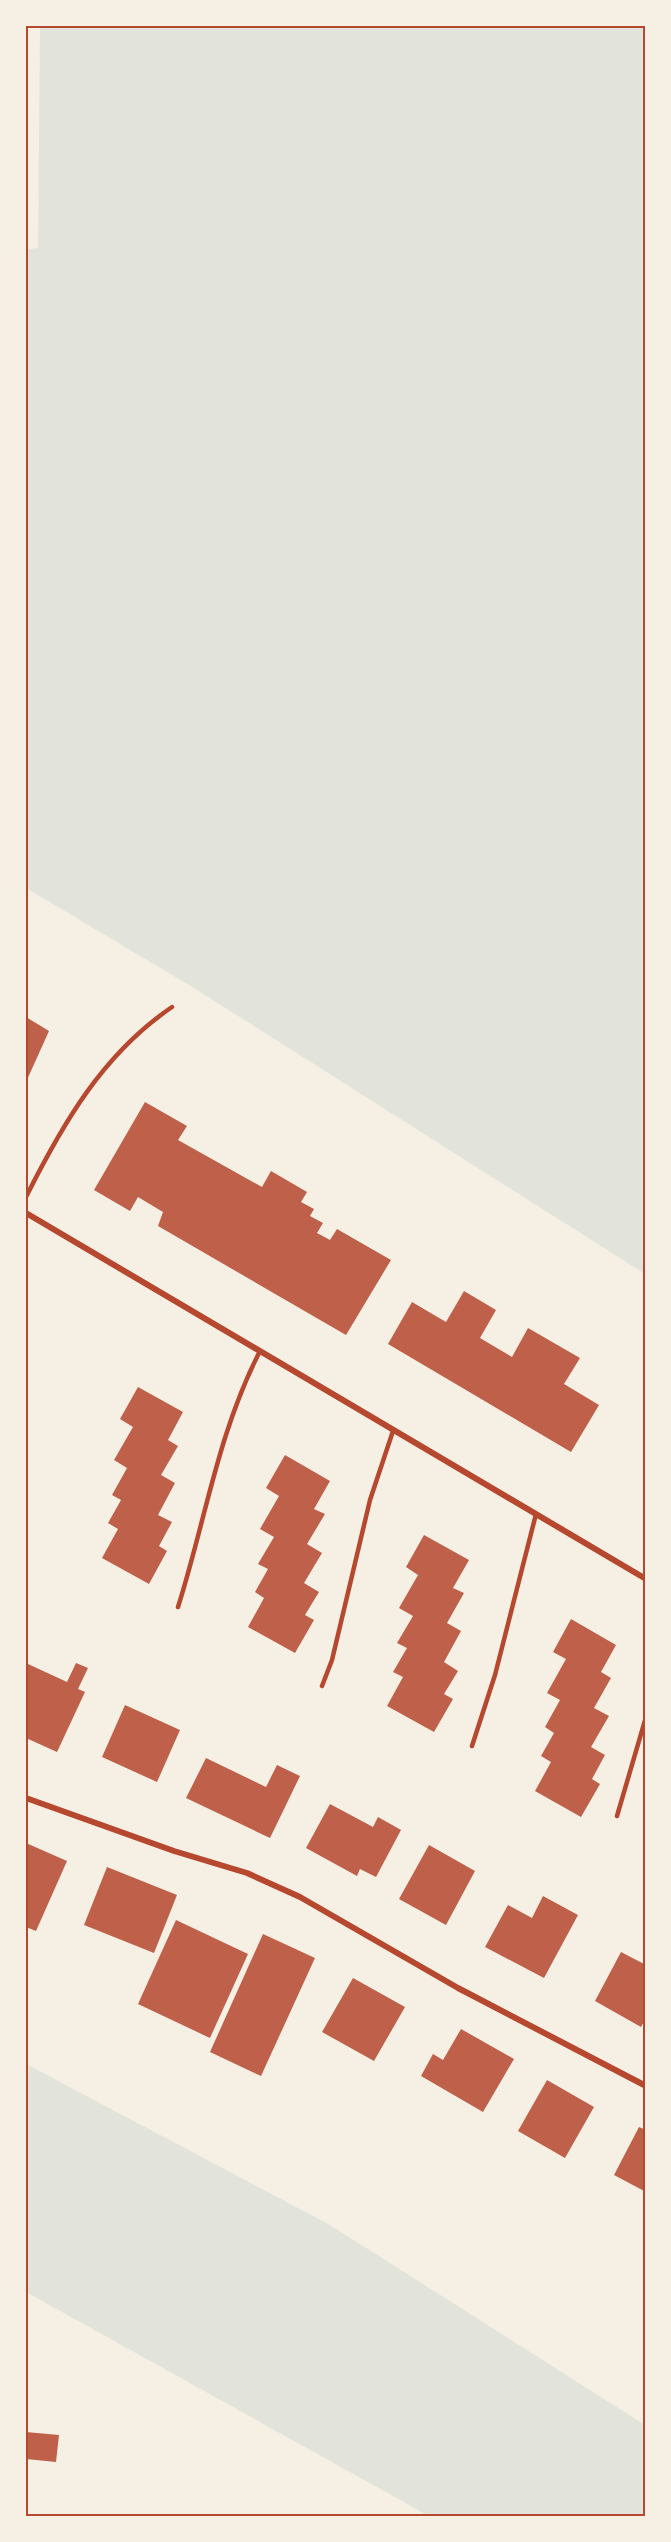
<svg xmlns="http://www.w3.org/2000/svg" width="671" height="2542" font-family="Overpass,sans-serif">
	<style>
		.green { fill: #e2e4dc }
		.building { fill: #bf614a }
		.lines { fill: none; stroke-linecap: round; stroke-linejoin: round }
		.service { stroke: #b5482f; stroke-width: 4.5 }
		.minor { stroke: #b5482f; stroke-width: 6 }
		.neatline { fill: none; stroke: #b5482f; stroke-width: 2 }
	</style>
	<rect width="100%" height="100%" fill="#f6efe4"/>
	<path class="green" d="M 40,26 L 645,26 L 645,1274 L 194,988 L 26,888 L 26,249 L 38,248 Z
		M 26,2064 L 330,2225 L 645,2425 L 645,2516 L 429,2516 L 26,2292 Z"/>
	<path class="building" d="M 26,1017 L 49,1031 L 26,1082 Z
		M 145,1102 L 187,1126 L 178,1140 L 262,1187 L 271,1171 L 307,1192 L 301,1202 L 314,1209 L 310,1216 L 323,1223 L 317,1233 L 330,1240 L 337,1229 L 391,1260 L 346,1335 L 158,1226 L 163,1212 L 138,1197 L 130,1211 L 94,1190 Z
		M 464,1291 L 496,1310 L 480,1338 L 512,1357 L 528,1328 L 580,1358 L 564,1384 L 599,1405 L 571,1452 L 388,1344 L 412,1302 L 446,1322 Z
		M 138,1387 L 183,1412 L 168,1440 L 178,1446 L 161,1475 L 175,1483 L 158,1515 L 172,1522 L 159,1546 L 167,1551 L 149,1584 L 102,1558 L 118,1529 L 108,1523 L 121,1500 L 112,1495 L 127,1468 L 114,1460 L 133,1427 L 120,1419 Z
		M 285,1455 L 330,1481 L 314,1509 L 325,1514 L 307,1544 L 322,1553 L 304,1583 L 319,1592 L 305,1615 L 314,1620 L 295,1653 L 248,1627 L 264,1598 L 255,1592 L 268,1569 L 258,1564 L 274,1537 L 260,1529 L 279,1496 L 266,1488 Z
		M 424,1535 L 469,1560 L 453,1588 L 464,1593 L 447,1623 L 461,1631 L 444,1662 L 458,1671 L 444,1694 L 453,1699 L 434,1732 L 387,1706 L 403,1677 L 393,1672 L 407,1648 L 397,1643 L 413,1616 L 399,1608 L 418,1575 L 406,1567 Z
		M 571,1619 L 616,1645 L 601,1672 L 611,1678 L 594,1708 L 609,1716 L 591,1747 L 605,1755 L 592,1779 L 600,1784 L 581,1817 L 535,1791 L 551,1762 L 541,1756 L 554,1733 L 545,1727 L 560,1700 L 547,1693 L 566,1659 L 553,1652 Z
		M 76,1663 L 88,1668 L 78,1689 L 85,1692 L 57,1752 L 26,1738 L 26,1670 L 28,1664 L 67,1682 Z
		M 125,1705 L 180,1730 L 157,1782 L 102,1757 Z
		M 206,1758 L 266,1787 L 277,1765 L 300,1776 L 270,1838 L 186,1798 Z
		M 330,1804 L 373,1827 L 378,1817 L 401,1830 L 376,1877 L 360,1869 L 357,1876 L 306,1848 Z
		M 26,1843 L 67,1861 L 36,1931 L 26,1927 Z
		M 429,1845 L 475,1871 L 446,1925 L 399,1899 Z
		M 107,1867 L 177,1895 L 154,1953 L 84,1925 Z
		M 543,1896 L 578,1915 L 544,1978 L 485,1947 L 508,1905 L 532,1918 Z
		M 176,1920 L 248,1954 L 210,2038 L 138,2004 Z
		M 263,1934 L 315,1958 L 261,2076 L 210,2052 Z
		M 621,1952 L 646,1965 L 646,2018 L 641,2027 L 595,2001 Z
		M 353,1978 L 405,2007 L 374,2061 L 322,2032 Z
		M 461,2029 L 514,2059 L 483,2112 L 421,2076 L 433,2054 L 443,2060 Z
		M 547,2080 L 594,2107 L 565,2158 L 518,2131 Z
		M 639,2127 L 646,2130 L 646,2192 L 614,2175 Z
		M 26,2432 L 59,2435 L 56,2462 L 26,2459 Z"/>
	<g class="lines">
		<path class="service" d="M 26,1197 C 63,1123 103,1054 172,1007
			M 178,1607 C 205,1522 218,1433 259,1353
			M 322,1686 L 332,1660 L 370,1500 L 393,1431
			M 472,1746 L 495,1675 L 536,1514
			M 617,1816 L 646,1717"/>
		<path class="minor" d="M 26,1213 L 646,1579
			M 26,1798 L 174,1851 L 247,1873 L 300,1897 L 458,1988 L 646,2086"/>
	</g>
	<rect width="671" height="2542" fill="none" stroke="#f6efe4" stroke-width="54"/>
	<rect x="27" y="27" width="617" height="2488" class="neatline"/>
</svg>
